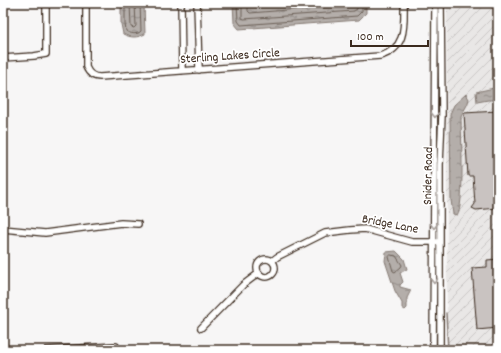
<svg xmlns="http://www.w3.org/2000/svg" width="501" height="353" font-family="Dekko,sans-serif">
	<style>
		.industrial { fill: url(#industrial-furrows) }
		.water { fill: url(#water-ripples); stroke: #847972 }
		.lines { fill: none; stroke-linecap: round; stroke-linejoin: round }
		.shore { stroke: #6b5f56; stroke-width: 1 }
		.stream { stroke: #847972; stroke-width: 1.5 }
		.building { fill: #c9c3c1; stroke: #3b2a1e }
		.minor-casing { stroke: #3b2a1e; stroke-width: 8 }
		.minor { stroke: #fff; stroke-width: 5.5 }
		.oneway { stroke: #a79f9a }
		.labels { text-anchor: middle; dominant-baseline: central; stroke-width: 3.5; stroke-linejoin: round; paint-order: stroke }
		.street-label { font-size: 13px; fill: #3b2a1e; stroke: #fff }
	</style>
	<defs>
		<pattern id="industrial-furrows" width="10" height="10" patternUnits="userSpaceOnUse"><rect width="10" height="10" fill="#e9e7e6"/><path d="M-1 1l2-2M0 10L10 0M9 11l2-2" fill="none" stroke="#c9c6c5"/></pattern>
		<pattern id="water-ripples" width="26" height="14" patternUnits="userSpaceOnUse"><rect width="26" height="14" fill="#b4aeaa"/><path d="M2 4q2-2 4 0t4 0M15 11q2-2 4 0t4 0" fill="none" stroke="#948e8a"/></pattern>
	</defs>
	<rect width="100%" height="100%" fill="#f7f6f6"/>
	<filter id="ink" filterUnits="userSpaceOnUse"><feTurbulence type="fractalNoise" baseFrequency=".025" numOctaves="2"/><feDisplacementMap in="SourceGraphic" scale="8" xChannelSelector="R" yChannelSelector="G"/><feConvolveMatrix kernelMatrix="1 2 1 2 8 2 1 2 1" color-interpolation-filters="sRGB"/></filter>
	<g filter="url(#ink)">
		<path class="industrial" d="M 447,3 L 498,3 L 498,350 L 447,350 Z"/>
		<path class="water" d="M 121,3 L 144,3 L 145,34 C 137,38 131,38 123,34 L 121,24 Z
			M 233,3 L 366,3 L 366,13 L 359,20 L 239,29 L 234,23 Z
			M 494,88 L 498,89 L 498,100 L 488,100 L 477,102 L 476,92 Z
			M 466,94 L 469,99 C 468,106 463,110 461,117 C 461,133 465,206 457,215 L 453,214 L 451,200 L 450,114 L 454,105 Z
			M 396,251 L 404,259 L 407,269 L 400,273 L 403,282 L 400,285 L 400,287 L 411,290 L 407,298 L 407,308 L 405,310 L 402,308 L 402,303 L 395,291 L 385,261 L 386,252 Z"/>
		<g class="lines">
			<path class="shore" d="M 125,3 L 125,24 L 126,31 C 130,34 138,35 141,31 L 140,3
				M 130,3 L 131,27 L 134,28 L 136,26 L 135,3
				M 237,3 L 238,21 L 241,25 L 357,16 L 362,11 L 362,3
				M 242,3 L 242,18 L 244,19 L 354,11 L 357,9 L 357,3
				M 248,3 L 248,11 L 250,13 L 349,5 L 351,3
				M 391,255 L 396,256 L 402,265 L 401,267 L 395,272 L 393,271 L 389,257 Z"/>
			<path class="stream" d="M 446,313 L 448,350"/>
		</g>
		<path class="building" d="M 498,111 L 498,174 L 494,175 L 497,208 L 476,210 L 472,208 L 475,204 L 473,176 L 468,176 L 464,113 Z
			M 498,259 L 498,328 L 477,330 L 472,268 L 487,267 L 487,260 Z"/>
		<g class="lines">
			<g class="minor-casing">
				<path id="minor" d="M 86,3 L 86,67 C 89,74 93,77 100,77 L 380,56 C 407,49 404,25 404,3
					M 181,3 L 182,71
					M 197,3 L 199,70
					M 3,58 L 34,56 L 46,54 L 46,3
					M 3,229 L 45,233 L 121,223 L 138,224
					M257 268a9 9 0 1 1 18 0a9 9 0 1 1-18 0Z
					M 272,261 L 277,257 L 325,233 L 350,230 L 365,229 L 412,242 L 438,242
					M 201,328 L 243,285 L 259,273
					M 47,350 L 114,346 L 116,346 L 117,350
					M 433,350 L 435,3
					M 440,350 L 440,165 L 442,115 L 441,3"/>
			</g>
			<use href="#minor" class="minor"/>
		</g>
		<defs><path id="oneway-chevron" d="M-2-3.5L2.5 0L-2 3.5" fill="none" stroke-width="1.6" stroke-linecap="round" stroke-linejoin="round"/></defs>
		<g class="oneway">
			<use href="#oneway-chevron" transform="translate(435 115) rotate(91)"/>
			<use href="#oneway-chevron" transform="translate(434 226) rotate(90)"/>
			<use href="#oneway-chevron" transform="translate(434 281) rotate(90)"/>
		</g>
	</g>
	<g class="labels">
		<g class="street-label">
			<text transform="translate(230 57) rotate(-4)">Sterling Lakes Circle</text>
			<text transform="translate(429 176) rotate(-89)">Snider Road</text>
			<text transform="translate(390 225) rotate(11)">Bridge Lane</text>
		</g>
	</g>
	<rect width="501" height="353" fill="none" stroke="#fff" stroke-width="16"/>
	<rect x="8" y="8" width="485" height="337" fill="none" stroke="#3b2a1e" stroke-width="1.5" filter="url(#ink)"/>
	<path d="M351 40v6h77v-6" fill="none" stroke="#3b2a1e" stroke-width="2"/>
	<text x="357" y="40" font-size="12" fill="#3b2a1e" stroke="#ffffff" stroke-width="3" paint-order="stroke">100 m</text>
</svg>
